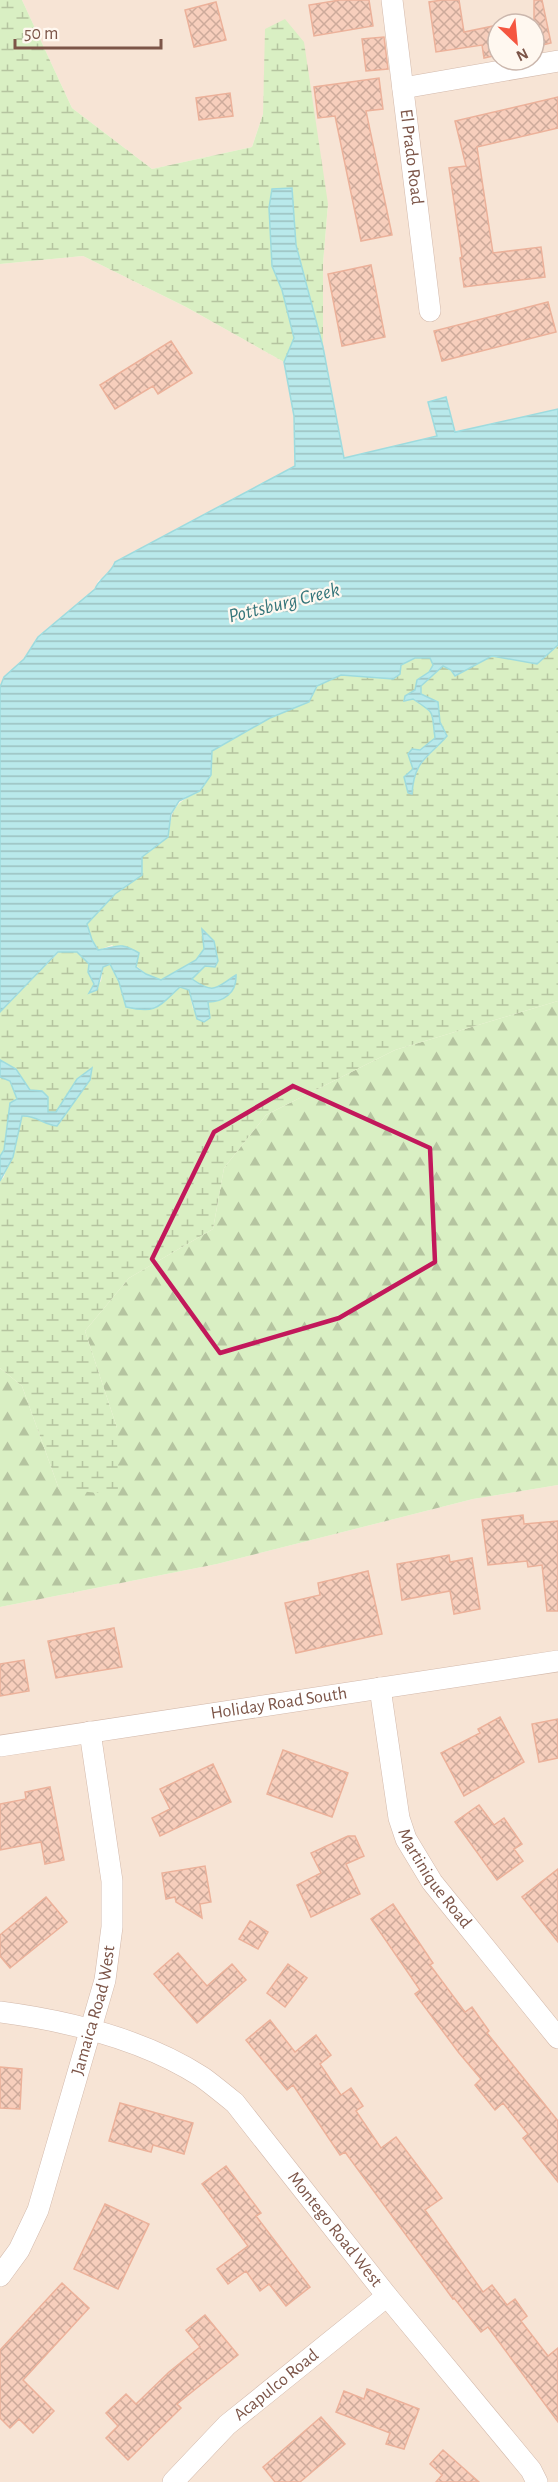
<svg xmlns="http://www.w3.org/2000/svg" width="558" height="2482" font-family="'Alegreya Sans',sans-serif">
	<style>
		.residential { fill: #f7e4d5; fill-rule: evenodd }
		.forest { fill: url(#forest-firs) }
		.wetland { fill: url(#wetland-marsh) }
		.water { fill: url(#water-rules); stroke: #9edbde; stroke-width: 1.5 }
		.building { fill: url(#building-cross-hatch); stroke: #ecb19a; stroke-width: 1.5 }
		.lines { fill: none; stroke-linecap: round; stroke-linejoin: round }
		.street-casing { stroke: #d3b9ab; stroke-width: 22 }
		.street { stroke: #fff; stroke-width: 21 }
		.marked { fill: none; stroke: #c2185b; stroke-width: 4.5; stroke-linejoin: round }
		.labels { text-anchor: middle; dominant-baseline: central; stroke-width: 4.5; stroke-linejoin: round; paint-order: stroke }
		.street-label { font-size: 18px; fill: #7c5548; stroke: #fff8f0 }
		.water-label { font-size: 20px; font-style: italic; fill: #36767b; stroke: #fff8f0 }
	</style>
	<defs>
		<pattern id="forest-firs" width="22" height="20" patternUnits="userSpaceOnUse" patternTransform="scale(1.5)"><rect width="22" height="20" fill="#d9efc3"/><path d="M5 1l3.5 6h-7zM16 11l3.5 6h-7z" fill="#b5c4a0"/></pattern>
		<pattern id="wetland-marsh" width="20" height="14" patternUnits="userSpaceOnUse" patternTransform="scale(1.5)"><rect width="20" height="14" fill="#d9efc3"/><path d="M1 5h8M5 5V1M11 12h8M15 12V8" fill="none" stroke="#b5c4a0"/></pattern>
		<pattern id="water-rules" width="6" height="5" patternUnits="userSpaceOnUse" patternTransform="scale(1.5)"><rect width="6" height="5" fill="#b9e9eb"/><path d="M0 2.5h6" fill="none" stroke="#9bc0c0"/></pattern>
		<pattern id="building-cross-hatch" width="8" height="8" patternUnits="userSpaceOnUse" patternTransform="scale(1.5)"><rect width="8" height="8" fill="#f7cebc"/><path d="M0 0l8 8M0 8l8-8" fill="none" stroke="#cdaa9b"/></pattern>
	</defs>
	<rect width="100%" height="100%" fill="#fff3e7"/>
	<path class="residential" d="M 22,0 L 558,0 L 558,409 L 455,432 L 446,398 L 428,402 L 438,436 L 344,458 L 323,347 L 323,264 L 328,204 L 266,29 L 263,114 L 252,147 L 152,169 L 72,108 ZM 498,24 L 534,24 L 534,60 L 498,60 Z
		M 83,256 L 186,307 L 284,362 L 294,416 L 295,466 L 115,562 L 112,570 L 98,581 L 95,589 L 38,637 L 24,659 L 4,677 L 0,687 L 0,264 Z
		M 558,1485 L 558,2482 L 0,2482 L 0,1607 L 217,1564 L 473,1499 Z"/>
	<path class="forest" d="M 558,1001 L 558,1485 L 473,1499 L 217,1564 L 0,1607 L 0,1368 L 22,1386 L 59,1489 L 117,1428 L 85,1331 L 129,1278 L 213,1229 L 224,1168 L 266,1115 L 395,1050 Z"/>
	<path class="wetland" d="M 0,0 L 22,0 L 72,108 L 152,169 L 252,147 L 263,114 L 265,29 L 285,19 L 304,42 L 328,204 L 323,264 L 323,347 L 296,245 L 292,188 L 272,266 L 282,290 L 294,338 L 284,362 L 186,307 L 83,256 L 0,264 Z
		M 558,645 L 558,1001 L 395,1050 L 266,1115 L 224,1168 L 213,1229 L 129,1278 L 85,1331 L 117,1428 L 118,1495 L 59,1489 L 22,1386 L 0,1368 L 0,1181 L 4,1177 L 22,1116 C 38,1115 44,1125 57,1126 L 90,1080 L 64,1100 L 56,1112 L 48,1112 L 42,1091 L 30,1090 L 16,1069 L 0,1060 L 0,1012 L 59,952 L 77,952 L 89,964 L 88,972 L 94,984 L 90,992 L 101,981 L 103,967 L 110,964 L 120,982 L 122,995 L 180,987 L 189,990 L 193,1009 L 208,1002 L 224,983 L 218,989 L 205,989 L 192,979 L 205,966 L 218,961 L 214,941 L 202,930 L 204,949 L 196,960 L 161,980 L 146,974 L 112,945 L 99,950 L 92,940 L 87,924 L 115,894 L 142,875 L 142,857 L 168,837 C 172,808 174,803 200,791 L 212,751 L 270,718 L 309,702 L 317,686 L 341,675 L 393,679 L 400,674 L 401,665 L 415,658 L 430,658 L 433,665 L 429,672 L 417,680 L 415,690 L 405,696 L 405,701 L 412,698 C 438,715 430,709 435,738 L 419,750 L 413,769 L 412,794 C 415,760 428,759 447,736 L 440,722 L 438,702 L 421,694 L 421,686 L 443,666 L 451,670 L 456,676 L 492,655 L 537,664 Z
		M 0,1077 L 10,1081 L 17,1099 L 10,1103 L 4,1150 L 0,1156 Z"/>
	<path class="water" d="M 292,188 L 296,245 L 323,347 L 344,458 L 437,436 L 428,402 L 446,397 L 455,432 L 558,409 L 558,645 L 537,664 L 492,656 L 455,676 L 451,670 L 443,666 L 421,686 L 421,694 L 438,702 L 440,722 L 447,736 C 428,758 414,760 412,794 L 408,793 L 404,777 L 413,769 L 408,754 L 412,749 L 420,750 L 435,738 C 431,710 437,715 413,699 L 404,701 L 405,696 L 415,690 L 417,680 L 429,672 L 433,665 L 430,658 L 415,658 L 401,665 L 400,674 L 393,679 L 341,675 L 317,686 L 309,702 L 270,718 L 212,751 L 211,775 L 200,791 L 179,801 L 171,814 L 168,837 L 142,857 L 142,875 L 115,894 L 87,924 L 92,940 L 98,950 C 118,947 119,941 139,953 L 136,967 L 146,974 L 161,980 L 196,960 L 204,949 L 202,929 L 214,941 L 218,961 L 215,967 L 205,966 L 192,979 C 215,995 215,988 236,975 C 237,993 223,1002 208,1002 L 210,1018 L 204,1022 L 197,1019 L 189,990 L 180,987 C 158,1007 157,1014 126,1007 L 119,982 L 110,964 L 103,967 L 97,990 L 89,993 L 94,984 L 88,972 L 89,964 L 77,952 L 58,952 L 0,1012 L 0,687 L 4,677 L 24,659 L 38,637 L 95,589 C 99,578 111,574 115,562 L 295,466 L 294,416 L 284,362 L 294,338 L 282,290 L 272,266 L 269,208 L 272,189 Z
		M 0,1060 L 16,1069 L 30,1090 L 42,1091 L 48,1097 L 48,1112 L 56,1112 L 77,1079 L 92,1068 L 90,1080 L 57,1126 C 44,1125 36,1115 22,1116 L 13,1157 L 0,1181 L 0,1156 L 4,1150 L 10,1103 L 17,1099 L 10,1081 L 0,1077 Z"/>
	<path class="building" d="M 340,0 L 369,0 L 373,26 L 314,36 L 309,5 Z
		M 442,0 L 459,0 L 464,32 L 498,25 L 498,55 L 484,58 L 482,45 L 436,52 L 429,2 Z
		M 534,0 L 542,0 L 551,43 L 534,47 Z
		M 216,2 L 226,40 L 194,47 L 185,10 Z
		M 384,37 L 388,69 L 366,71 L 362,39 Z
		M 379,78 L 383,109 L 366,111 L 392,235 L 361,241 L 335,116 L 318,118 L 314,87 Z
		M 230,93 L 233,116 L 199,120 L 196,98 Z
		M 558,97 L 558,128 L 477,147 L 493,253 L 541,247 L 545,277 L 464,287 L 460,258 L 462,257 L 449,168 L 466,166 L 455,121 Z
		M 371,265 L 385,337 L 342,346 L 328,274 Z
		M 548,302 L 556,332 L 442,361 L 434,331 Z
		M 171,341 L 192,373 L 158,394 L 153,386 L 115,409 L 100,385 Z
		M 523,1515 L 524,1524 L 558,1521 L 558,1611 L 547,1611 L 542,1565 L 528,1567 L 527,1561 L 488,1565 L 482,1520 Z
		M 449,1555 L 450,1562 L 472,1558 L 480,1609 L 454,1614 L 450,1591 L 402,1600 L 397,1564 Z
		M 368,1571 L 382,1634 L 296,1653 L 285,1603 L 320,1595 L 318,1583 Z
		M 114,1628 L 122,1667 L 56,1678 L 48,1641 Z
		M 24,1660 L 29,1691 L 0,1696 L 0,1664 Z
		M 500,1717 L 524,1762 L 464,1796 L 441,1753 L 480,1733 L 478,1729 Z
		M 558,1719 L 558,1758 L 539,1762 L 532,1724 Z
		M 283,1750 L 348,1773 L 332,1817 L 267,1794 Z
		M 213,1764 L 231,1802 L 160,1836 L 152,1818 L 170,1809 L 160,1789 Z
		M 50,1787 L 64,1860 L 45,1864 L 41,1842 L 0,1850 L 0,1804 L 26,1799 L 25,1792 Z
		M 479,1805 L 494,1825 L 504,1818 L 522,1844 L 514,1849 L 523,1861 L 497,1880 L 455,1822 Z
		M 348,1836 L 355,1836 L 364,1856 L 346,1864 L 360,1894 L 311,1917 L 297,1885 L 321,1873 L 311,1853 Z
		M 205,1866 L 211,1902 L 200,1904 L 202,1918 L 176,1902 L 175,1897 L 166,1899 L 162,1873 Z
		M 558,1869 L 558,1942 L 522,1897 Z
		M 46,1897 L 67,1922 L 10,1968 L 0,1956 L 0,1935 Z
		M 393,1904 L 433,1963 L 430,1965 L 465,2012 L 472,2007 L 489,2031 L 487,2033 L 558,2121 L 558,2182 L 523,2138 L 528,2134 L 503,2103 L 495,2110 L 475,2085 L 481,2079 L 459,2053 L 415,1994 L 420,1990 L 371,1919 Z
		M 250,1921 L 268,1932 L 258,1949 L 239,1939 Z
		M 178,1953 L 207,1986 L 232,1964 L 246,1980 L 197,2023 L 154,1974 Z
		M 288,1964 L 307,1978 L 285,2007 L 267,1993 Z
		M 270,2020 L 295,2052 L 316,2035 L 331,2055 L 320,2064 L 341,2095 L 351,2088 L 363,2106 L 356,2111 L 381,2148 L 396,2137 L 442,2198 L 425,2210 L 483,2292 L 492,2285 L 507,2305 L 515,2299 L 527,2316 L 521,2321 L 548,2356 L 558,2348 L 558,2422 L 488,2327 L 481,2332 L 454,2298 L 453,2299 L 345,2152 L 340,2155 L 293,2085 L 287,2090 L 246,2040 Z
		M 0,2067 L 22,2069 L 20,2109 L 0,2108 Z
		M 120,2103 L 193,2123 L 184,2154 L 153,2145 L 151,2152 L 109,2141 Z
		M 226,2166 L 261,2213 L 256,2216 L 310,2287 L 286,2306 L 269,2284 L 260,2291 L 246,2271 L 228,2284 L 217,2269 L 248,2246 L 202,2184 Z
		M 105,2204 L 149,2224 L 118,2289 L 74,2269 Z
		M 62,2283 L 89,2308 L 23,2380 L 54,2411 L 33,2433 L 19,2419 L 10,2428 L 0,2418 L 0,2350 Z
		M 205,2315 L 238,2355 L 177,2404 L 181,2408 L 128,2460 L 106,2438 L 118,2426 L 106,2413 L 126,2394 L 136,2404 L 169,2372 L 200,2347 L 186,2330 Z
		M 367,2389 L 419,2409 L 404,2449 L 386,2444 L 390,2433 L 336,2412 L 344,2391 L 364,2399 Z
		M 321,2417 L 345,2444 L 300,2482 L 275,2482 L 263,2467 Z
		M 443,2450 L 479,2482 L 436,2482 L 442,2475 L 430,2464 Z"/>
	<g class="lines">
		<g class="street-casing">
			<g id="street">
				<path id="s1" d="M 392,0 L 430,311"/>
				<path d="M 403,88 L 558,61"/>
				<path id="s2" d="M 380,1688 L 399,1818 L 406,1839 L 432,1882 L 558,2038"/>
				<path id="s3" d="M 0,1746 L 558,1661"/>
				<path id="s4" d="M 0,2012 C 68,2021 143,2039 202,2077 C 213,2085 224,2094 235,2103 L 387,2296 L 531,2470 L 537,2482"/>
				<path id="s5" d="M 0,2276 L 19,2250 L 38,2210 L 105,1980 L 112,1927 L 112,1881 L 90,1732"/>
				<path id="s6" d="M 173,2482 L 227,2425 L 387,2296"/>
			</g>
		</g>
		<use href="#street" class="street"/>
	</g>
	<path class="marked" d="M 293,1086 L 430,1148 L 435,1262 L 339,1318 L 220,1353 L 152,1259 L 214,1132 Z"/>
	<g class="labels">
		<g class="street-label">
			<text stroke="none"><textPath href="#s1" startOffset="158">El Prado Road</textPath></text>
			<text stroke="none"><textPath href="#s3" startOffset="282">Holiday Road South</textPath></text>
			<text stroke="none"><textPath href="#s2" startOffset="202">Martinique Road</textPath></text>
			<text stroke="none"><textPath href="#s5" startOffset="284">Jamaica Road West</textPath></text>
			<text stroke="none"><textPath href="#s4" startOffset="417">Montego Road West</textPath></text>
			<text stroke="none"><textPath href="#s6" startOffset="142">Acapulco Road</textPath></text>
		</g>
		<g class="water-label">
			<text transform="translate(284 603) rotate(-14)">Pottsburg Creek</text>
		</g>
	</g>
	<g transform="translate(516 42) rotate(154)"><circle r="28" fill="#fff8f0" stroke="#cbb7ad" stroke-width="1.5"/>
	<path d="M0-4.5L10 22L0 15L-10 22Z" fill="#f55640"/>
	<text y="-9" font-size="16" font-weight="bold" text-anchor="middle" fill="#7c5548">N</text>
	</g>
	<path d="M15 39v9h146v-9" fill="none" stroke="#7c5548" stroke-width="3"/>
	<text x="24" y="39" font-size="18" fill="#7c5548" stroke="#fff8f0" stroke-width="4.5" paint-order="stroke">50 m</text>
</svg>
